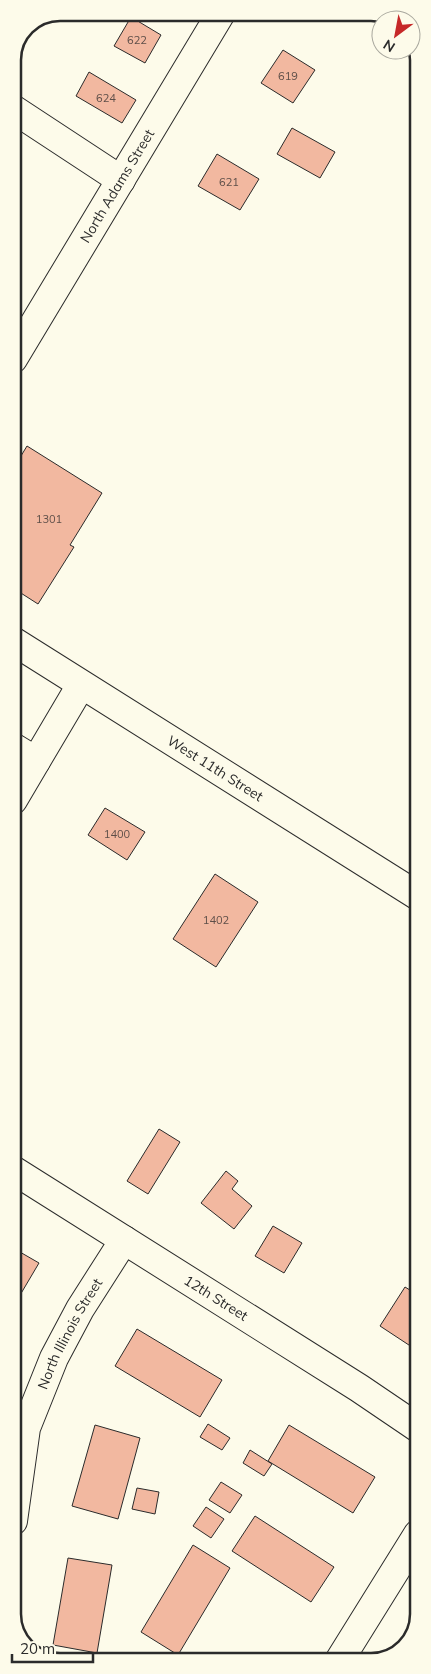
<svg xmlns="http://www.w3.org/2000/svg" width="431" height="1674" font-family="Mulish,sans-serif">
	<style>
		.building { fill: #f2b8a0; stroke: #2b2b2b }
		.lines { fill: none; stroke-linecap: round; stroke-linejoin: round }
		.minor-casing { stroke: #2b2b2b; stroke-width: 30 }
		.minor { stroke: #fdfbea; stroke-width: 28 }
		.labels { text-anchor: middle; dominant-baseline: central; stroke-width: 4; stroke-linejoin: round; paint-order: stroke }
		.number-label { font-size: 11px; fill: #5d4e48 }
		.street-label { font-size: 14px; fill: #2b2b2b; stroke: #fdfbea }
		.rim { fill: none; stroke: #2b2b2b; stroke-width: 2.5 }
	</style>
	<rect width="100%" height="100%" fill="#fdfbea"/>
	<path class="building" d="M 172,13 L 189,13 L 185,20 Z
		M 131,17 L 161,35 L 145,63 L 114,46 Z
		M 283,50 L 315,70 L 293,103 L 261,83 Z
		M 89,72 L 136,100 L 122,123 L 76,96 Z
		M 292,128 L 335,152 L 320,178 L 277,154 Z
		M 217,154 L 259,179 L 240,210 L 198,186 Z
		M 27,446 L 102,493 L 70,545 L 74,547 L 38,604 L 13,588 L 13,469 Z
		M 105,808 L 145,832 L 127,860 L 88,835 Z
		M 215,874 L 258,902 L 216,967 L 173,939 Z
		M 159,1129 L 180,1142 L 148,1194 L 127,1181 Z
		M 226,1171 L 238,1181 L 232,1189 L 252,1206 L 234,1229 L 201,1203 Z
		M 273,1226 L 302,1243 L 284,1273 L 255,1256 Z
		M 13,1248 L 39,1263 L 13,1307 Z
		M 405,1287 L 418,1295 L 418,1351 L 380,1326 Z
		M 137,1329 L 222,1380 L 200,1417 L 115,1366 Z
		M 208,1424 L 230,1438 L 222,1450 L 200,1437 Z
		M 95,1425 L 140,1438 L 118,1519 L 72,1506 Z
		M 289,1425 L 375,1477 L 353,1513 L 268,1461 Z
		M 250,1450 L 272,1464 L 264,1476 L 243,1463 Z
		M 221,1482 L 242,1495 L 230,1513 L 209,1500 Z
		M 137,1488 L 159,1492 L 155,1514 L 132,1509 Z
		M 206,1507 L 224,1519 L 211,1538 L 193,1526 Z
		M 255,1516 L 334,1567 L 311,1602 L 232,1551 Z
		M 193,1545 L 230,1568 L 178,1655 L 141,1632 Z
		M 68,1558 L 112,1565 L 97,1653 L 53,1645 Z"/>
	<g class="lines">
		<g class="minor-casing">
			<g id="minor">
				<path d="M 13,109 L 121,180"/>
				<path id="s1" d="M 13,359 L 221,13"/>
				<path id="s2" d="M 13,641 L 418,896"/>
				<path d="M 13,747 L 36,761"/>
				<path d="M 13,800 L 81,685"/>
				<path id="s3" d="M 13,1170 L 359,1388 L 418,1428"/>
				<path id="s4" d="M 13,1521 L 26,1428 L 54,1358 L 80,1309 L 124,1240"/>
				<path d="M 339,1661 L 418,1534"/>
			</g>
		</g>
		<use href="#minor" class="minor"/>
	</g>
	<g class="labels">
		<g class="number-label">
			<text x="137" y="40">622</text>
			<text x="288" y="76">619</text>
			<text x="106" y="98">624</text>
			<text x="229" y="182">621</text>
			<text x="49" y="519">1301</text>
			<text x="117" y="834">1400</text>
			<text x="216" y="920">1402</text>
		</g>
		<g class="street-label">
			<text stroke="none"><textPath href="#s1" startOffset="202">North Adams Street</textPath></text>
			<text stroke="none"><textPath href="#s2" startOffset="239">West 11th Street</textPath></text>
			<text stroke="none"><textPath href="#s3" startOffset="240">12th Street</textPath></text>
			<text stroke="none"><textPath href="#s4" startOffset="198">North Illinois Street</textPath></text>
		</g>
	</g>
	<path d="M0 0H431V1674H0ZM60 21H371A39 39 0 0 1 410 60V1614A39 39 0 0 1 371 1653H60A39 39 0 0 1 21 1614V60A39 39 0 0 1 60 21Z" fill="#fdfbea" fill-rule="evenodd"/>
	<path class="rim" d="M60 21H371A39 39 0 0 1 410 60V1614A39 39 0 0 1 371 1653H60A39 39 0 0 1 21 1614V60A39 39 0 0 1 60 21Z"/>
	<g transform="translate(396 35) rotate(212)"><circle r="24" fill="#fdfbea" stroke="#a9a89e"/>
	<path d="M0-4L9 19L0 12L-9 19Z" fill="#c62828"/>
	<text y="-8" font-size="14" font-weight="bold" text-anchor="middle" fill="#2b2b2b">N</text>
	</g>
	<path d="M12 1654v8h81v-8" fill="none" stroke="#2b2b2b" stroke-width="2.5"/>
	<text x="20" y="1654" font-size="15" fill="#2b2b2b" stroke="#fdfbea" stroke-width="4" paint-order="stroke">20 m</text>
</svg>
